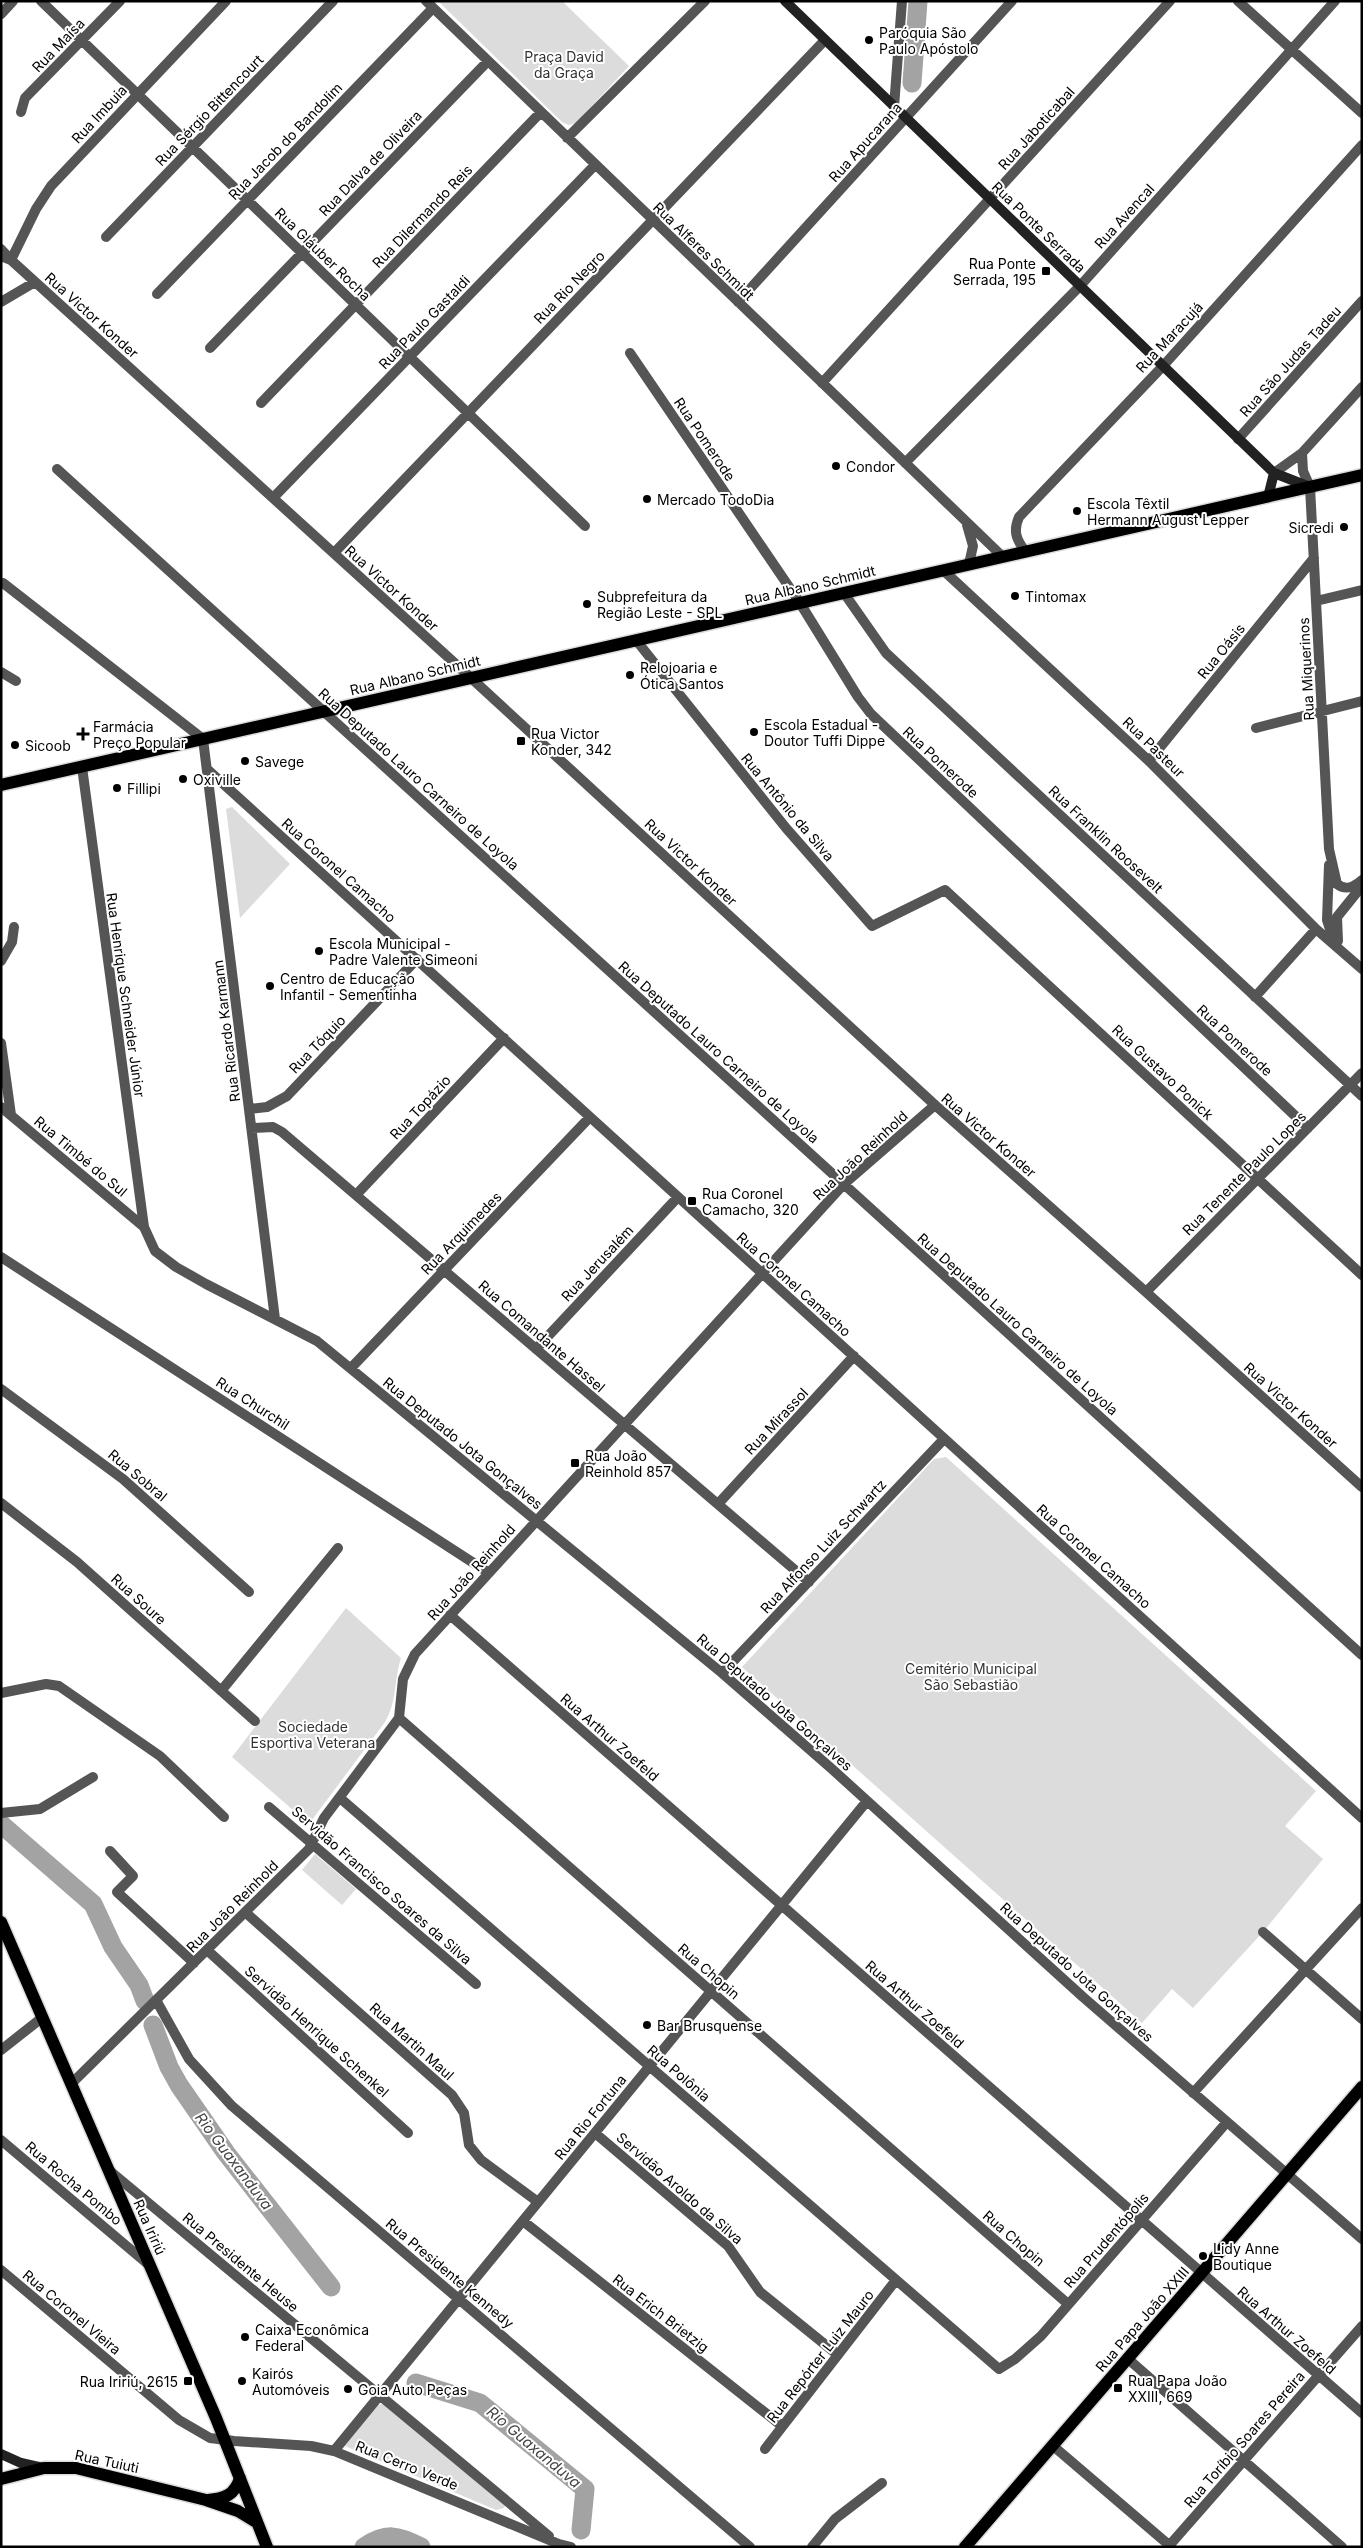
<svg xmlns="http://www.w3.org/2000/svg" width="1363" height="2548" font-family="Inter,sans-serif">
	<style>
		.green { fill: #dcdcdc }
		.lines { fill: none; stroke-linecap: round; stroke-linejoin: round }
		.river { stroke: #a3a3a3; stroke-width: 19 }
		.primary-casing { stroke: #dbdbdb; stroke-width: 15 }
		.street { stroke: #555; stroke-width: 10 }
		.secondary { stroke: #222; stroke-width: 10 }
		.primary { stroke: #000; stroke-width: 12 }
		.poi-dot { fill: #000; stroke: #fff; stroke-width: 2 }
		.labels { text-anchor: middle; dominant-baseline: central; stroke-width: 4; stroke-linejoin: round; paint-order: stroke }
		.poi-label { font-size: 14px; fill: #000; stroke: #fff; text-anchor: start }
		.street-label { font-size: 14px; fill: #000; stroke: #fff }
		.park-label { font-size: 14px; fill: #333; stroke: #fff }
		.water-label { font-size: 15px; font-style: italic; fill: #444; stroke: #fff }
	</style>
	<rect width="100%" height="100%" fill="#fff"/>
	<path class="green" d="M 438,1 L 562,1 L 629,66 L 576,123 L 569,125 L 562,122 Z
		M 232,807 L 290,864 L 240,918 L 226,809 Z
		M 946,1457 L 1316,1791 L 1285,1826 L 1323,1859 L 1263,1932 L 1193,2008 L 1172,1989 L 1142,2023 L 742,1667 L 934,1459 Z
		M 346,1608 L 401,1658 C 394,1680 397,1702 385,1722 L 309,1824 L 232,1757 Z
		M 315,1854 L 356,1889 L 342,1905 L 302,1870 Z
		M 384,2403 L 505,2505 L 504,2508 L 496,2510 L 345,2446 L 376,2406 Z"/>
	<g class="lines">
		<path class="river" d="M 912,83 L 918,1
			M 2,1825 L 93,1904 L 113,1947 L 139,1985 L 145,2001
			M 153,2025 L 169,2067 L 179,2085 L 226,2153 L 331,2287
			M 416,2383 L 480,2403 L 585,2489 L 581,2530
			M 364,2547 C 386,2532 398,2535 421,2547"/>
		<g class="primary-casing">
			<path id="primary" d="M 1,785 L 1362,475
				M 1,1922 L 216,2418 L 267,2547
				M 1,2479 L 44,2468 L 76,2468 L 206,2500 L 238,2511 L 256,2522
				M 208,2500 C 224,2499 235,2495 240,2478
				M 965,2547 L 1362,2087"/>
		</g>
		<path class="street" d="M 41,1 L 585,526
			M 426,1 L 1002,556
			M 1238,1 L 1362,113
			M 1,14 L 13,1
			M 894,107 L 902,1
			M 21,112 L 25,98 L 120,1
			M 567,138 L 705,1
			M 106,237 L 333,1
			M 1,249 L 11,260 L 36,209 L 51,186 L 226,1
			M 1,256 L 11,260 L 470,677 L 935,1105 L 1146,1292 L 1362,1487
			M 157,294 L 433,8
			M 1,302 L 35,282
			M 738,302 L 1012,1
			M 210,348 L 488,61
			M 630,353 L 800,603 L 858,697 L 871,714 L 1308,1128
			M 822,383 L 1170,1
			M 261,403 L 541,112
			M 1238,439 L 1362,301
			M 1302,453 L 1303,471 L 1310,487 L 1329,849 L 1337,884 C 1346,891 1354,887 1362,880
			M 905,463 L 1080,286 L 1335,1
			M 57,469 L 1362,1655
			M 1274,473 L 1302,453 L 1362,387
			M 273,498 L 595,165
			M 967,525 L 973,546 L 969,564
			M 1025,551 C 1016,539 1013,531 1019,517 L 1163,366 L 1362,145
			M 334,553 L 825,40
			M 943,570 L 1149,761 L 1316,929 L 1362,969
			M 3,583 L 203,739 L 275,1319
			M 844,593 L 886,653 L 1362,1096
			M 1316,601 L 1362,590
			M 636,640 L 786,828 L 872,926 L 945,890 L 1362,1275
			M 1,672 L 16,681
			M 1256,728 L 1362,701
			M 1149,761 L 1314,558
			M 82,767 L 144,1227 L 155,1251 L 176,1267 L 206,1284 L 317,1341 L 722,1673 L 832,1769 L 1083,1997 L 1362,2239
			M 208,770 L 1362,1818
			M 1329,865 L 1327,920 L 1334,942
			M 1338,941 L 1337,917 L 1362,886
			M 1,961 L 12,942 L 14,927
			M 1255,997 L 1316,929
			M 1,1043 L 11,1115
			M 1,1107 L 144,1227
			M 249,1109 L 267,1107 L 287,1096 L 417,959
			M 252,1128 L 273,1127 L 282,1132 L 809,1582
			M 356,1195 L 504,1038
			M 1,1257 L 489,1573
			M 1146,1292 L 1362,1073
			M 536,1349 L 678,1197
			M 351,1368 L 590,1117
			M 1,1389 L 123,1479 L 249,1592
			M 1,1503 L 77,1562 L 255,1721
			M 718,1504 L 854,1356
			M 450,1615 L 1362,2413
			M 722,1673 L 944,1439
			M 221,1691 L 338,1548
			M 1,1693 L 46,1684 L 59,1686 L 160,1756 L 224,1817
			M 399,1718 L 1068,2304
			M 340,1798 L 999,2369 L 1015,2359 L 1041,2336 L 1227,2122
			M 269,1807 L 476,1984
			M 1,1813 L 40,1809 L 93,1777
			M 110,1851 L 133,1876 L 117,1892 L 194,1963
			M 245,1912 L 452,2095 L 464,2113 L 469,2145 L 481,2160 L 538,2202
			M 1263,1932 L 1362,2019
			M 207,1950 L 408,2133
			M 156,2000 L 189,2059 L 232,2106 L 750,2547
			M 1,2050 L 43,2017
			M 71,2084 L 309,1849 L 324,1818 L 399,1718 L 403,1679 L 415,1654 L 844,1184 L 935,1105
			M 1193,2093 L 1362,1908
			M 595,2133 L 728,2246 L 760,2292 L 838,2355
			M 1,2140 L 149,2265
			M 110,2171 L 549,2536
			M 523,2221 L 782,2426
			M 1,2270 L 179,2420 L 210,2438 L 234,2441 L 311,2446 L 334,2451 L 559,2544 L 571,2547
			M 1127,2358 L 1342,2547
			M 1052,2445 L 1169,2545
			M 765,2449 L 896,2280
			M 334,2451 L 867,1801
			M 812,2547 L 835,2519 L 882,2483
			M 1168,2547 L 1362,2326"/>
		<path class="secondary" d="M 785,1 L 1274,473 L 1310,487
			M 1268,497 L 1274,473
			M 1,2454 L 21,2463 L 43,2468"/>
		<use href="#primary" class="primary"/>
	</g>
	<g class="poi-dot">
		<circle cx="869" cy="40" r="5"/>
		<rect x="1041" y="266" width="10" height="10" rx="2.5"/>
		<circle cx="836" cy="466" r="5"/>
		<circle cx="647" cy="499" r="5"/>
		<circle cx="1077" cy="511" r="5"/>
		<circle cx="1344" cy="527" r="5"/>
		<circle cx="1015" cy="596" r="5"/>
		<circle cx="587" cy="604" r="5"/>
		<circle cx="630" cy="675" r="5"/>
		<circle cx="754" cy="732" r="5"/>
		<path d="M80.5 726.5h5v5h5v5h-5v5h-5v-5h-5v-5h5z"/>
		<rect x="516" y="736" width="10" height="10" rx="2.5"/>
		<circle cx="15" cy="745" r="5"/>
		<circle cx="245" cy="761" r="5"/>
		<circle cx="183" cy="779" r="5"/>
		<circle cx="117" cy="788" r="5"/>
		<circle cx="319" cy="951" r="5"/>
		<circle cx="270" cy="986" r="5"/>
		<rect x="687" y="1196" width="10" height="10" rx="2.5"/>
		<rect x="570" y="1458" width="10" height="10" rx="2.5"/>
		<circle cx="647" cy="2025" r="5"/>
		<circle cx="1203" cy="2256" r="5"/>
		<circle cx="245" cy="2337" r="5"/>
		<rect x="183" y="2376" width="10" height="10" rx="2.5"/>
		<circle cx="242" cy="2381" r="5"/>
		<rect x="1113" y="2383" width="10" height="10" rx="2.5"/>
		<circle cx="348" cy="2389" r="5"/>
	</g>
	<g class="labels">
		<g class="poi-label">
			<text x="879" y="32">Paróquia São<tspan x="879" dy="16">Paulo Apóstolo</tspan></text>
			<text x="1036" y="263" text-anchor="end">Rua Ponte<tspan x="1036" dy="16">Serrada, 195</tspan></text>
			<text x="846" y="466">Condor</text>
			<text x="657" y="499">Mercado TodoDia</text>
			<text x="1087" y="503">Escola Têxtil<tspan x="1087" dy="16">Hermann August Lepper</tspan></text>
			<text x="1334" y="527" text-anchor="end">Sicredi</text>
			<text x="597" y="596">Subprefeitura da<tspan x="597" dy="16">Região Leste - SPL</tspan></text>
			<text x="1025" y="596">Tintomax</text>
			<text x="640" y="667">Relojoaria e<tspan x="640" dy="16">Ótica Santos</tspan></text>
			<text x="764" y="724">Escola Estadual -<tspan x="764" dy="16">Doutor Tuffi Dippe</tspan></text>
			<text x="93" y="726">Farmácia<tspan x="93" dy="16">Preço Popular</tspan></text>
			<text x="531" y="733">Rua Victor<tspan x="531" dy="16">Konder, 342</tspan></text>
			<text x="25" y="745">Sicoob</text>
			<text x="255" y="761">Savege</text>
			<text x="193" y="779">Oxiville</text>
			<text x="127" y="788">Fillipi</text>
			<text x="329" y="943">Escola Municipal -<tspan x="329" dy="16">Padre Valente Simeoni</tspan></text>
			<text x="280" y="978">Centro de Educação<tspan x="280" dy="16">Infantil - Sementinha</tspan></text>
			<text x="702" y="1193">Rua Coronel<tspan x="702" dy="16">Camacho, 320</tspan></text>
			<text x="585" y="1455">Rua João<tspan x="585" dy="16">Reinhold 857</tspan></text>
			<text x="657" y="2025">Bar Brusquense</text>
			<text x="1213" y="2248">Lidy Anne<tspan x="1213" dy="16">Boutique</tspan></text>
			<text x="255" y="2329">Caixa Econômica<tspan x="255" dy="16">Federal</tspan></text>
			<text x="252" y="2373">Kairós<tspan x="252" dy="16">Automóveis</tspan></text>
			<text x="1128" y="2380">Rua Papa João<tspan x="1128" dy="16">XXIII, 669</tspan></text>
			<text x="178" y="2381" text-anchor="end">Rua Iririú, 2615</text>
			<text x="358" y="2389">Goia Auto Peças</text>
		</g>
		<g class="street-label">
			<text transform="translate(58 45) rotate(-46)">Rua Maísa</text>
			<text transform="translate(209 110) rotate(-46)">Rua Sérgio Bittencourt</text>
			<text transform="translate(99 114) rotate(-47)">Rua Imbuia</text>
			<text transform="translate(1036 128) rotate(-48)">Rua Jaboticabal</text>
			<text transform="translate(285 141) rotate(-46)">Rua Jacob do Bandolim</text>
			<text transform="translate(865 142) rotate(-48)">Rua Apucarana</text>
			<text transform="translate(370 163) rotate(-46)">Rua Dalva de Oliveira</text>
			<text transform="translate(422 216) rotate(-46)">Rua Dilermando Reis</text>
			<text transform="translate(1124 216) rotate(-48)">Rua Avencal</text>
			<text transform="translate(1039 227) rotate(44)">Rua Ponte Serrada</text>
			<text transform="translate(704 251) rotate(44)">Rua Alferes Schmidt</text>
			<text transform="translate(323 254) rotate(44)">Rua Gláuber Rocha</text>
			<text transform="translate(569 287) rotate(-46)">Rua Rio Negro</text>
			<text transform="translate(92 315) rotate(42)">Rua Victor Konder</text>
			<text transform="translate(424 322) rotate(-46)">Rua Paulo Gastaldi</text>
			<text transform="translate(1169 337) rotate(-47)">Rua Maracujá</text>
			<text transform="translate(1290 361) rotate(-48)">Rua São Judas Tadeu</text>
			<text transform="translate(705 439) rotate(56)">Rua Pomerode</text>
			<text transform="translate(810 585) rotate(-13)">Rua Albano Schmidt</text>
			<text transform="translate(392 588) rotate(42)">Rua Victor Konder</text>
			<text transform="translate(1221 651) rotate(-51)">Rua Oásis</text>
			<text transform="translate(1306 669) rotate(-93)">Rua Miquerinos</text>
			<text transform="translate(415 675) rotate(-13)">Rua Albano Schmidt</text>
			<text transform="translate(1154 747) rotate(44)">Rua Pasteur</text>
			<text transform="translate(941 762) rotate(43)">Rua Pomerode</text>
			<text transform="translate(419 779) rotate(42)">Rua Deputado Lauro Carneiro de Loyola</text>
			<text transform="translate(788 807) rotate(50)">Rua Antônio da Silva</text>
			<text transform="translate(1106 839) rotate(43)">Rua Franklin Roosevelt</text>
			<text transform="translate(691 862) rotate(43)">Rua Victor Konder</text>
			<text transform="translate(339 870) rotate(42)">Rua Coronel Camacho</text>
			<text transform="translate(126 995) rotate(82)">Rua Henrique Schneider Júnior</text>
			<text transform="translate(226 1031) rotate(-97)">Rua Ricardo Karmann</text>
			<text transform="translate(1235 1040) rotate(43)">Rua Pomerode</text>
			<text transform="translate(317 1044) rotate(-46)">Rua Tóquio</text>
			<text transform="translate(719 1052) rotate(42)">Rua Deputado Lauro Carneiro de Loyola</text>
			<text transform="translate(1163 1072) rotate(43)">Rua Gustavo Ponick</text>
			<text transform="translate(420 1107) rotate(-47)">Rua Topázio</text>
			<text transform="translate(989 1135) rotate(41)">Rua Victor Konder</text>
			<text transform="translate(860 1155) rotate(-43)">Rua João Reinhold</text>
			<text transform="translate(81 1156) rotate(40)">Rua Timbé do Sul</text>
			<text transform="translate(1244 1173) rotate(-45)">Rua Tenente Paulo Lopes</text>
			<text transform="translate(461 1233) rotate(-46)">Rua Arquimedes</text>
			<text transform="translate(597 1263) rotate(-47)">Rua Jerusalém</text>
			<text transform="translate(794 1284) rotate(42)">Rua Coronel Camacho</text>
			<text transform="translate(1018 1324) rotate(42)">Rua Deputado Lauro Carneiro de Loyola</text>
			<text transform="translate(542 1336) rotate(41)">Rua Comandante Hassel</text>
			<text transform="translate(253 1403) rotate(33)">Rua Churchil</text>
			<text transform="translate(1291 1405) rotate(42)">Rua Victor Konder</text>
			<text transform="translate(776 1421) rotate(-47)">Rua Mirassol</text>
			<text transform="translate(463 1443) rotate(39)">Rua Deputado Jota Gonçalves</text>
			<text transform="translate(138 1475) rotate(40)">Rua Sobral</text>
			<text transform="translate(823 1546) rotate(-47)">Rua Alfonso Luiz Schwartz</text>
			<text transform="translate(1094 1556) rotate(42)">Rua Coronel Camacho</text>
			<text transform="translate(471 1572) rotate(-48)">Rua João Reinhold</text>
			<text transform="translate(139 1599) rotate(42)">Rua Soure</text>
			<text transform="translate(775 1702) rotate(41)">Rua Deputado Jota Gonçalves</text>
			<text transform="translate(610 1737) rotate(41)">Rua Arthur Zoefeld</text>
			<text transform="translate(382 1885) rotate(41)">Servidão Francisco Soares da Silva</text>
			<text transform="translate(232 1906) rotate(-45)">Rua João Reinhold</text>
			<text transform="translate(709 1971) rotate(41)">Rua Chopin</text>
			<text transform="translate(1077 1972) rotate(42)">Rua Deputado Jota Gonçalves</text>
			<text transform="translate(915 2004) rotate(41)">Rua Arthur Zoefeld</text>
			<text transform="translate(317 2031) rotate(42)">Servidão Henrique Schenkel</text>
			<text transform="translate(412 2041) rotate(42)">Rua Martin Maul</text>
			<text transform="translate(679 2073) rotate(41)">Rua Polônia</text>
			<text transform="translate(590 2117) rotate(-51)">Rua Rio Fortuna</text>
			<text transform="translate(74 2183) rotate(40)">Rua Rocha Pombo</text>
			<text transform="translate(680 2188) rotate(41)">Servidão Aroldo da Silva</text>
			<text transform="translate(150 2227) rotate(66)">Rua Iririú</text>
			<text transform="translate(1014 2238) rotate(41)">Rua Chopin</text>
			<text transform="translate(1106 2240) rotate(-49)">Rua Prudentópolis</text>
			<text transform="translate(241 2262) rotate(40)">Rua Presidente Heuse</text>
			<text transform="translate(450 2273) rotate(40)">Rua Presidente Kennedy</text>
			<text transform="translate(72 2312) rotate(40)">Rua Coronel Vieira</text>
			<text transform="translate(661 2313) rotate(38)">Rua Erich Brietzig</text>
			<text transform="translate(1142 2319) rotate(-49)">Rua Papa João XXIII</text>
			<text transform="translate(1287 2330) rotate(41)">Rua Arthur Zoefeld</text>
			<text transform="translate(820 2356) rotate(-52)">Rua Repórter Luiz Mauro</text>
			<text transform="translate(1244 2439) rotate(-49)">Rua Toríbio Soares Pereira</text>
			<text transform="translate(107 2461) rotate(12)">Rua Tuiuti</text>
			<text transform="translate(407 2465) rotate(22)">Rua Cerro Verde</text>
		</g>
		<g class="park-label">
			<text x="564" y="56">Praça David<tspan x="564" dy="16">da Graça</tspan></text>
			<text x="971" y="1668">Cemitério Municipal<tspan x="971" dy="16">São Sebastião</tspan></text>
			<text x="313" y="1726">Sociedade<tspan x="313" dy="16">Esportiva Veterana</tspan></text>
		</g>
		<g class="water-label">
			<text transform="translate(234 2161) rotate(53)">Rio Guaxanduva</text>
			<text transform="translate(534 2447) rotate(40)">Rio Guaxanduva</text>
		</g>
	</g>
	<rect width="1363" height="2548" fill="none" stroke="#000000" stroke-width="5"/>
</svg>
